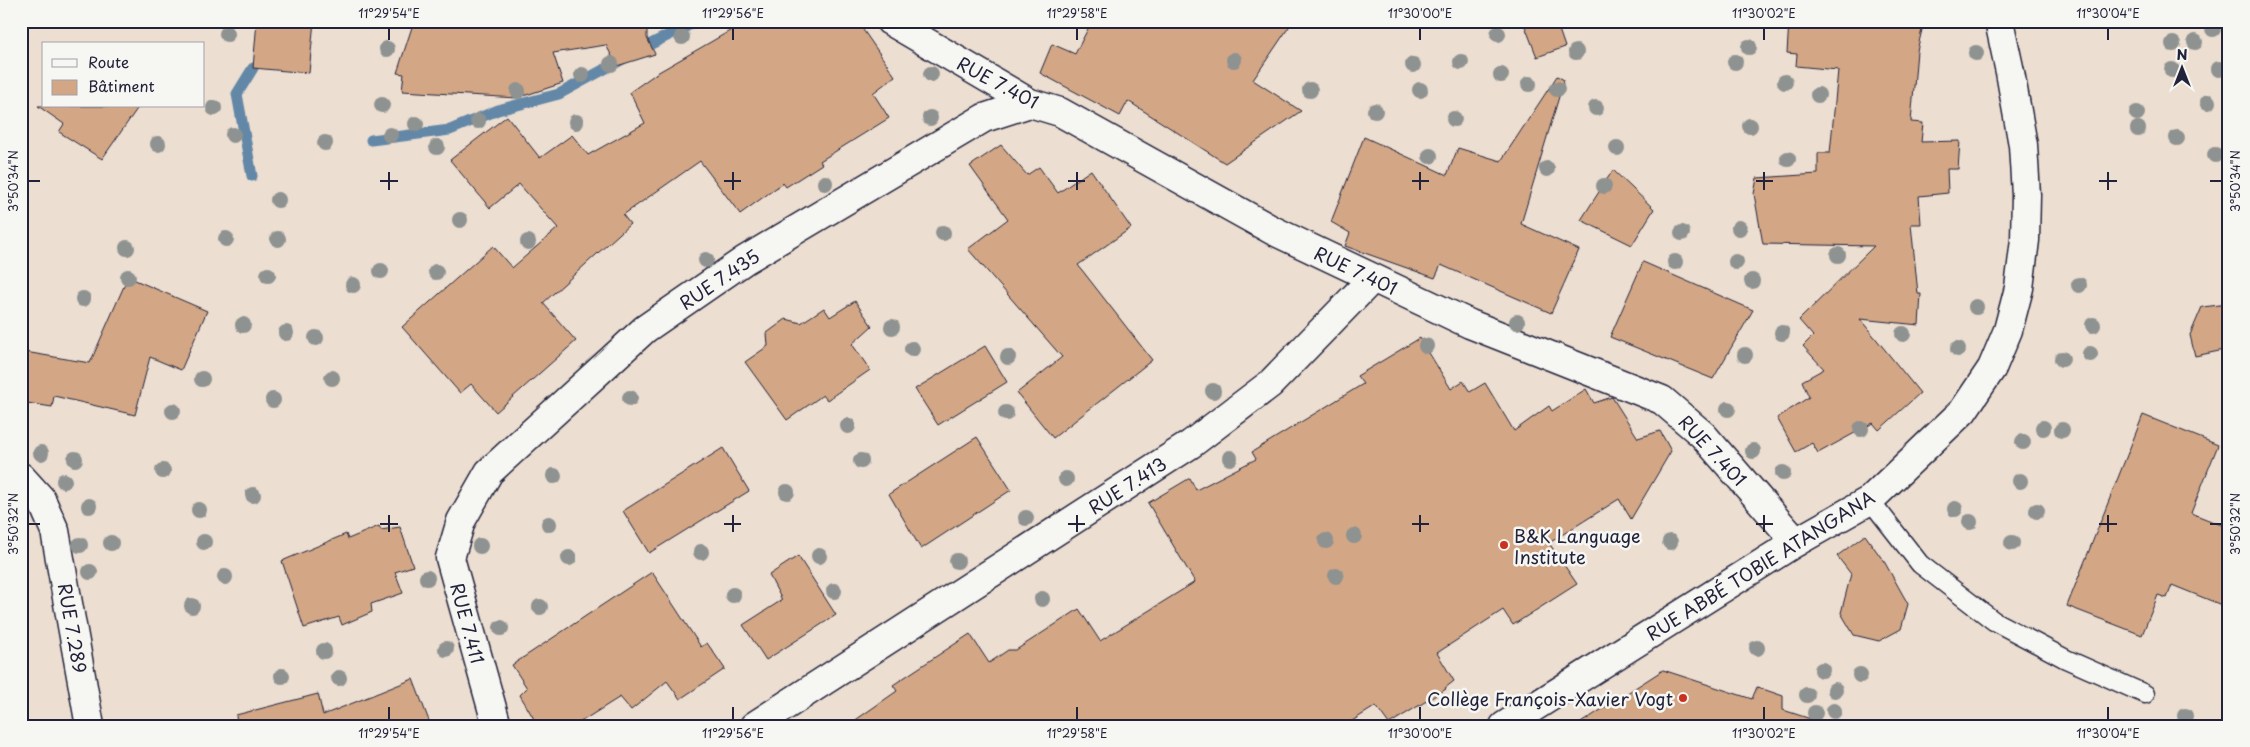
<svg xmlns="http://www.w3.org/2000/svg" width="2250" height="747" font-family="'Playpen Sans',sans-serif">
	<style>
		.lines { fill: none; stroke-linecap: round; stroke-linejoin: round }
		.stream { stroke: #6387a7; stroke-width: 11 }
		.building { fill: #d3a785; stroke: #22223b }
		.service-casing { stroke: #22223b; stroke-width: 21 }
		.minor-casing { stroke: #22223b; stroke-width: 31 }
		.secondary-casing { stroke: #22223b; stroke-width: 31 }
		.service { stroke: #f6f6f2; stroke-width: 18 }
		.minor { stroke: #f6f6f2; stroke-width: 28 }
		.secondary { stroke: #f6f6f2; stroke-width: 28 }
		.tree { fill: #8e9290 }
		.ticks { fill: none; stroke: #22223b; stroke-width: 2 }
		.poi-dot { fill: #c8321e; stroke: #f6f6f2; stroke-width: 2 }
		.labels { text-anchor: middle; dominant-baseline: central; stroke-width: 5; stroke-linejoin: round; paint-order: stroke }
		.street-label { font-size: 18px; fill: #22223b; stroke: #f6f6f2 }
		.poi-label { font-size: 18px; fill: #22223b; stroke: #f6f6f2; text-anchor: start }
		.neatline { fill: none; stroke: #22223b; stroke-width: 2 }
		.ticks-label { font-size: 12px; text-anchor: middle; fill: #22223b }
	</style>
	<rect width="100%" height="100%" fill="#ecded1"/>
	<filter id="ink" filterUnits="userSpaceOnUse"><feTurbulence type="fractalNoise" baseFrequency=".02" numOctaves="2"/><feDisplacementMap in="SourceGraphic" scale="10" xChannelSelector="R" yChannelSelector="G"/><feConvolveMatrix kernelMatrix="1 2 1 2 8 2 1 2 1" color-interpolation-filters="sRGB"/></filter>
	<g filter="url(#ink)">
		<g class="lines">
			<path class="stream" d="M 371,140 L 450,130 L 498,110 L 559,94 L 645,47 L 697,21
				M 252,176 L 237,94 L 253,68"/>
		</g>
		<path class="building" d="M 257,21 L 314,21 L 309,73 L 253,68 Z
			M 414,21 L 647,21 L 647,38 L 655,54 L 617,66 L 606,45 L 553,53 L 563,83 L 517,98 L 402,91 L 404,74 L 397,73 Z
			M 747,21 L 857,21 L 895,76 L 873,93 L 889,118 L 820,161 L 822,164 L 786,187 L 783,183 L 740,214 L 700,161 L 623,215 L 630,224 L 543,303 L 576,341 L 496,412 L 471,384 L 460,393 L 402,327 L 493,246 L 512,268 L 558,228 L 519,184 L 490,208 L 450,160 L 507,116 L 540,158 L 572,135 L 588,155 L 645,123 L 630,92 L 657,73 Z
			M 1092,21 L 1293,21 L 1253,80 L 1301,111 L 1225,163 L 1128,101 L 1120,116 L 1040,73 L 1052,44 L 1075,54 Z
			M 1523,21 L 1556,21 L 1565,47 L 1537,57 Z
			M 1789,21 L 1924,21 L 1917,51 L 1911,122 L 1923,123 L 1921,142 L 1960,141 L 1958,169 L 1947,169 L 1948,193 L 1919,196 L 1921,224 L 1911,224 L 1918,294 L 1921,294 L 1919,325 L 1860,319 L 1920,393 L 1879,430 L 1873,423 L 1818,453 L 1812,443 L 1796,452 L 1777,418 L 1809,397 L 1802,381 L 1824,369 L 1803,346 L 1813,336 L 1799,320 L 1874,246 L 1763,244 L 1754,194 L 1757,178 L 1818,174 L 1818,153 L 1830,153 L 1838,70 L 1796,66 L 1797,54 L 1787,53 Z
			M 1557,76 L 1564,80 L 1521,224 L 1579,250 L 1551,313 L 1441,265 L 1435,278 L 1345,246 L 1350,233 L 1331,222 L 1364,137 L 1447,175 L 1458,148 L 1501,161 Z
			M 38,106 L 139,106 L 102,159 L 59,132 L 64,124 Z
			M 1001,145 L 1027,175 L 1039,167 L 1058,193 L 1091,170 L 1131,228 L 1078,265 L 1152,360 L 1053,438 L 1017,393 L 1062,357 L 968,249 L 1008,219 L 970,166 Z
			M 1613,170 L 1654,209 L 1632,245 L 1581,220 Z
			M 1643,262 L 1753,310 L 1713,379 L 1610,337 Z
			M 128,277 L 207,311 L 181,370 L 150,357 L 135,415 L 54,396 L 52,407 L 21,402 L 21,371 L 25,352 L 90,363 Z
			M 855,301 L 872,326 L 852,344 L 870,370 L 827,400 L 823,395 L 787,420 L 745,362 L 768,346 L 767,333 L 786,319 L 801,323 L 824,308 L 830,317 Z
			M 2229,304 L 2229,349 L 2195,356 L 2190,335 L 2202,307 Z
			M 1420,338 L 1451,389 L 1463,381 L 1470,392 L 1485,383 L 1514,431 L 1549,406 L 1552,411 L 1586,389 L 1594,403 L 1612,397 L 1638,438 L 1660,431 L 1671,451 L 1631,519 L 1619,499 L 1549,543 L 1577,584 L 1513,625 L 1503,610 L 1437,653 L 1454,681 L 1445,688 L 1446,689 L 1389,724 L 1376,706 L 1344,726 L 847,726 L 897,691 L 893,685 L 970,634 L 989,663 L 1008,650 L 1016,650 L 1079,609 L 1100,641 L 1195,582 L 1148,503 L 1190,478 L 1196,490 L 1256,459 L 1252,452 L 1363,384 L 1357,376 Z
			M 985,346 L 1007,382 L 938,425 L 915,389 Z
			M 2143,415 L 2218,445 L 2191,513 L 2229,528 L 2229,608 L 2172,585 L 2167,598 L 2158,595 L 2142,635 L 2067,606 Z
			M 977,437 L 1011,490 L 921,549 L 889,494 Z
			M 723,448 L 749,491 L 649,553 L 623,511 Z
			M 379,526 L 381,530 L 400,527 L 413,566 L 395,572 L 403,593 L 371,604 L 372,612 L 342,625 L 339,617 L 304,628 L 282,561 L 346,534 L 348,539 Z
			M 1865,535 L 1885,563 L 1908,604 L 1901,629 L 1879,641 L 1854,635 L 1841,613 L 1851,574 L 1837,556 Z
			M 798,556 L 836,615 L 766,660 L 743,625 L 782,600 L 769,575 Z
			M 652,572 L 701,647 L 707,643 L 725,669 L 680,699 L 667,681 L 631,710 L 620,697 L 574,726 L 538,726 L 520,695 L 527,688 L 512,665 Z
			M 1663,670 L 1752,699 L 1757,687 L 1783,696 L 1783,710 L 1814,720 L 1813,726 L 1576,726 Z
			M 413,679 L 431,726 L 237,726 L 236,715 L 318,694 L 323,715 Z"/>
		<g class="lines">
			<g class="service-casing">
				<path id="service" d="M 1870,500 L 1920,564 L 1994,621 L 2066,659 L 2145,694"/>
			</g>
			<g class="minor-casing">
				<path id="minor" d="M 890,21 L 1030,103 L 1060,112 L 1272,230 L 1470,324 L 1662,400 L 1703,435 L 1796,542
					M 21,477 L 41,499 L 55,531 L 90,726
					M 497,726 L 450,558 L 461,521 L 489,472 L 645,329 L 745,260 L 984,118 L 1030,103
					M 754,726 L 1191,444 L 1270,384 L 1373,278"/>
			</g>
			<g class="secondary-casing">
				<path id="secondary" d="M 1504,726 L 1796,542 L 1870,500 L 1963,411 L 1992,368 L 2008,330 L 2019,288 L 2025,240 L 2026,195 L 2023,145 L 2010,72 L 1999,21"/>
			</g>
			<use href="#service" class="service"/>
			<use href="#minor" class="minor"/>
			<use href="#secondary" class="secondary"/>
		</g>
		<g class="tree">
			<circle cx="2213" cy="29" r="8"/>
			<circle cx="227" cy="34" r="8"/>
			<circle cx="1498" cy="34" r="8"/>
			<circle cx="682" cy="37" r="8"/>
			<circle cx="2195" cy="42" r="8"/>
			<circle cx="2173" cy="44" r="8"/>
			<circle cx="1749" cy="47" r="8"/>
			<circle cx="387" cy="49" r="8"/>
			<circle cx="1576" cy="52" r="8"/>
			<circle cx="1976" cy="53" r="8"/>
			<circle cx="1234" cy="60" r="8"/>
			<circle cx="1461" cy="62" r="8"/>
			<circle cx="1735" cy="62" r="8"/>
			<circle cx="611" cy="64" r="8"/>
			<circle cx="1413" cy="65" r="8"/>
			<circle cx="2219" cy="69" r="8"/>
			<circle cx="2172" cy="70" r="8"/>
			<circle cx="931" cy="74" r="8"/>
			<circle cx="582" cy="75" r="8"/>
			<circle cx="1501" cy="75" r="8"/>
			<circle cx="1785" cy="82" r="8"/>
			<circle cx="1529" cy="84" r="8"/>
			<circle cx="1557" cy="89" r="8"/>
			<circle cx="1310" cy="90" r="8"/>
			<circle cx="1420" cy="90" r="8"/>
			<circle cx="518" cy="91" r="8"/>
			<circle cx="1818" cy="95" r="8"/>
			<circle cx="2208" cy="102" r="8"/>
			<circle cx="382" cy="105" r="8"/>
			<circle cx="214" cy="108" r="8"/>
			<circle cx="1596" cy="108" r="8"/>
			<circle cx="1375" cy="111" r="8"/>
			<circle cx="2137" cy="113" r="8"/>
			<circle cx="930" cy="118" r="8"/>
			<circle cx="1454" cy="119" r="8"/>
			<circle cx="478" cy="121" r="8"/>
			<circle cx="576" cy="122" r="8"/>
			<circle cx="416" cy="124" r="8"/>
			<circle cx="1750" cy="126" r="8"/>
			<circle cx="2138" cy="129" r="8"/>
			<circle cx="233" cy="135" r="8"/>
			<circle cx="390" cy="135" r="8"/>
			<circle cx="2177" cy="138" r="8"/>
			<circle cx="325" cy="143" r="8"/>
			<circle cx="158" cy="144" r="8"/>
			<circle cx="437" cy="147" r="8"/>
			<circle cx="1617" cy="148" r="8"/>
			<circle cx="2215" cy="155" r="8"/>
			<circle cx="1430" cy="156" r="8"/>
			<circle cx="1788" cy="159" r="8"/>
			<circle cx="1547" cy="169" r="8"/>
			<circle cx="825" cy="183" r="8"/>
			<circle cx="1604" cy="186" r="8"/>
			<circle cx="278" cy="200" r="8"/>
			<circle cx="460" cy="220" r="8"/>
			<circle cx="1739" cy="228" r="8"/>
			<circle cx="943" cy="233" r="8"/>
			<circle cx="1682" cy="233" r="8"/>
			<circle cx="226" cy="239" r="8"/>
			<circle cx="278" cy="239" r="8"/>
			<circle cx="528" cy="242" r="8"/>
			<circle cx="127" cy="248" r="8"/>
			<circle cx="1838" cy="255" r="8"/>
			<circle cx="706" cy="260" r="8"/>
			<circle cx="1675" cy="262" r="8"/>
			<circle cx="1736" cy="262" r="8"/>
			<circle cx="381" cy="271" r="8"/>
			<circle cx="436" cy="272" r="8"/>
			<circle cx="268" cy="275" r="8"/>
			<circle cx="128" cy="277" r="8"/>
			<circle cx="1752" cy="281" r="8"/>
			<circle cx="353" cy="285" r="8"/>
			<circle cx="2079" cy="285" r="8"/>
			<circle cx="83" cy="299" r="8"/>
			<circle cx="1976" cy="307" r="8"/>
			<circle cx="1517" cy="322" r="8"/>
			<circle cx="243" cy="325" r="8"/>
			<circle cx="2093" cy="325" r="8"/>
			<circle cx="892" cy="327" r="8"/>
			<circle cx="286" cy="333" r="8"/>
			<circle cx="1782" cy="333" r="8"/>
			<circle cx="1903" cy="334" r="8"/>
			<circle cx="316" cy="338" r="8"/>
			<circle cx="1426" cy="346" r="8"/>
			<circle cx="912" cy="349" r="8"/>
			<circle cx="1958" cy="349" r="8"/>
			<circle cx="2090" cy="354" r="8"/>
			<circle cx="1745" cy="355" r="8"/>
			<circle cx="1008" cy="357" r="8"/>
			<circle cx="2062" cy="359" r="8"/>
			<circle cx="332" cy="378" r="8"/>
			<circle cx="202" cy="379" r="8"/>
			<circle cx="1213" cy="391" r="8"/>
			<circle cx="630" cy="398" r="8"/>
			<circle cx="273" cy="400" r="8"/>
			<circle cx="1728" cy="409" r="8"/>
			<circle cx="173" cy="411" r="8"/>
			<circle cx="1006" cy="413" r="8"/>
			<circle cx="848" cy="426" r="8"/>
			<circle cx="2043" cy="428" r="8"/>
			<circle cx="1861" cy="429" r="8"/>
			<circle cx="2062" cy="430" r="8"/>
			<circle cx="2023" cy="442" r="8"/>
			<circle cx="1753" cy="451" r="8"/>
			<circle cx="41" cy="453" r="8"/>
			<circle cx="1230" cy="458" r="8"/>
			<circle cx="75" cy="459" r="8"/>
			<circle cx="861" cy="461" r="8"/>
			<circle cx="163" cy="471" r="8"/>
			<circle cx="1783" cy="473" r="8"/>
			<circle cx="554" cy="476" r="8"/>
			<circle cx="1066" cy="479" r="8"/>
			<circle cx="64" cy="481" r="8"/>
			<circle cx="2020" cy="481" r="8"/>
			<circle cx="787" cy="492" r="8"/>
			<circle cx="253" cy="495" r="8"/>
			<circle cx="89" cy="506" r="8"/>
			<circle cx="1955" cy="509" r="8"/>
			<circle cx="199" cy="510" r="8"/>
			<circle cx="2037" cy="511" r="8"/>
			<circle cx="1026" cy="518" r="8"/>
			<circle cx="1970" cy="522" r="8"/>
			<circle cx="549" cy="524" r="8"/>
			<circle cx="1354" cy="536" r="8"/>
			<circle cx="1326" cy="541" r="8"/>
			<circle cx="204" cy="542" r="8"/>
			<circle cx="1670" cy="542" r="8"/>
			<circle cx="111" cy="543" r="8"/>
			<circle cx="2012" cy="543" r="8"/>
			<circle cx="80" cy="545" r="8"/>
			<circle cx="480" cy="546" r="8"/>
			<circle cx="701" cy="552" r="8"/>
			<circle cx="819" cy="556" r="8"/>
			<circle cx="569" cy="558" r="8"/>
			<circle cx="957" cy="561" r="8"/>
			<circle cx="90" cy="572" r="8"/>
			<circle cx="1336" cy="576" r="8"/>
			<circle cx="225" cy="577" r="8"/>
			<circle cx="427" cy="578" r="8"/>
			<circle cx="834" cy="591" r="8"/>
			<circle cx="733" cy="595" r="8"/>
			<circle cx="1042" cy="599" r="8"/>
			<circle cx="192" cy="606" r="8"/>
			<circle cx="540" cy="607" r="8"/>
			<circle cx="501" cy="628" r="8"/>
			<circle cx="1757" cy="648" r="8"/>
			<circle cx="446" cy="649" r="8"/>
			<circle cx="324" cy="651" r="8"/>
			<circle cx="1822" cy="670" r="8"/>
			<circle cx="1860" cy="675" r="8"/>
			<circle cx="282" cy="676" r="8"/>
			<circle cx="339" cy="678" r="8"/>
			<circle cx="1835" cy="690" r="8"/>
			<circle cx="1807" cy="695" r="8"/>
			<circle cx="1834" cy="711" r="8"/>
			<circle cx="1815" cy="713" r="8"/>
			<circle cx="2185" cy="716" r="8"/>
		</g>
	</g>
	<path class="ticks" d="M 389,28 L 389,40M 733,28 L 733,40M 1077,28 L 1077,40M 1420,28 L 1420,40M 1764,28 L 1764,40M 2108,28 L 2108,40M 389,172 L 389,190M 733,172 L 733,190M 1077,172 L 1077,190M 1420,172 L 1420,190M 1764,172 L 1764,190M 2108,172 L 2108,190M 28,181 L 40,181M 380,181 L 398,181M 724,181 L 741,181M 1068,181 L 1085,181M 1412,181 L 1429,181M 1756,181 L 1773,181M 2099,181 L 2117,181M 2210,181 L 2222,181M 389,515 L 389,532M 733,515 L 733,532M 1077,515 L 1077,532M 1420,515 L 1420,532M 1764,515 L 1764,532M 2108,515 L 2108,532M 28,524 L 40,524M 380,524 L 398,524M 724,524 L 741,524M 1068,524 L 1085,524M 1412,524 L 1429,524M 1756,524 L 1773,524M 2099,524 L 2117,524M 2210,524 L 2222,524M 389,707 L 389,720M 733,707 L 733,720M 1077,707 L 1077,720M 1420,707 L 1420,720M 1764,707 L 1764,720M 2108,707 L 2108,720"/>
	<g class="poi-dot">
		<circle cx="1504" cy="545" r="5"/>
		<circle cx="1683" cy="698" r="5"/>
	</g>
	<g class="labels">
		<g class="street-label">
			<text transform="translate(998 82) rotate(28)">RUE 7.401</text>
			<text transform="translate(1356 270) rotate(25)">RUE 7.401</text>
			<text transform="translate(719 279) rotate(-34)">RUE 7.435</text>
			<text transform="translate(1713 450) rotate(47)">RUE 7.401</text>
			<text transform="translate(1127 485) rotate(-33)">RUE 7.413</text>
			<text transform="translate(1760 565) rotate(-32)">RUE ABBÉ TOBIE ATANGANA</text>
			<text transform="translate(468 623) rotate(75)">RUE 7.411</text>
			<text transform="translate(73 628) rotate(80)">RUE 7.289</text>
		</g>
		<g class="poi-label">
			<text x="1514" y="535">B&amp;K Language<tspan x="1514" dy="21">Institute</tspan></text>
			<text x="1673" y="698" text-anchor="end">Collège François-Xavier Vogt</text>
		</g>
	</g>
	<rect width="2250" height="747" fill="none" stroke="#f6f6f2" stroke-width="55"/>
	<rect x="42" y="42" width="162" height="65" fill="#f6f6f2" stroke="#a1a1a9"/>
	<rect x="52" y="59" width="25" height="8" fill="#f6f6f2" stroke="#a1a1a9"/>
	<text x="88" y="68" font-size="15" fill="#22223b">Route</text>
	<rect x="52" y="80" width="25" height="15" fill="#d3a785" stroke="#a1a1a9"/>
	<text x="88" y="92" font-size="15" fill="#22223b">Bâtiment</text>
	<g transform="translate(2182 68)" stroke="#f6f6f2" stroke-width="4" paint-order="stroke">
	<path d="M0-4L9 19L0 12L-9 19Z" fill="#22223b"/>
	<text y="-8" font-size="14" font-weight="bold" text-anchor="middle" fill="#22223b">N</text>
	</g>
	<rect x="28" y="28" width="2194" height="692" class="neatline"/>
	<g class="ticks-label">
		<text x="389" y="18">11°29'54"E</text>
		<text x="733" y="18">11°29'56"E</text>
		<text x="1077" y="18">11°29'58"E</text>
		<text x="1420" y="18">11°30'00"E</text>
		<text x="1764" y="18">11°30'02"E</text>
		<text x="2108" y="18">11°30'04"E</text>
		<text transform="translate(14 181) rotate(-90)" y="4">3°50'34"N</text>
		<text transform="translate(2236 181) rotate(-90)" y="4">3°50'34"N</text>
		<text transform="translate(14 524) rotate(-90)" y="4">3°50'32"N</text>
		<text transform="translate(2236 524) rotate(-90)" y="4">3°50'32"N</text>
		<text x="389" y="738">11°29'54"E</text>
		<text x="733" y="738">11°29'56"E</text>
		<text x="1077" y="738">11°29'58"E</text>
		<text x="1420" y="738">11°30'00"E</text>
		<text x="1764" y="738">11°30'02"E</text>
		<text x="2108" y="738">11°30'04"E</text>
	</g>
</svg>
